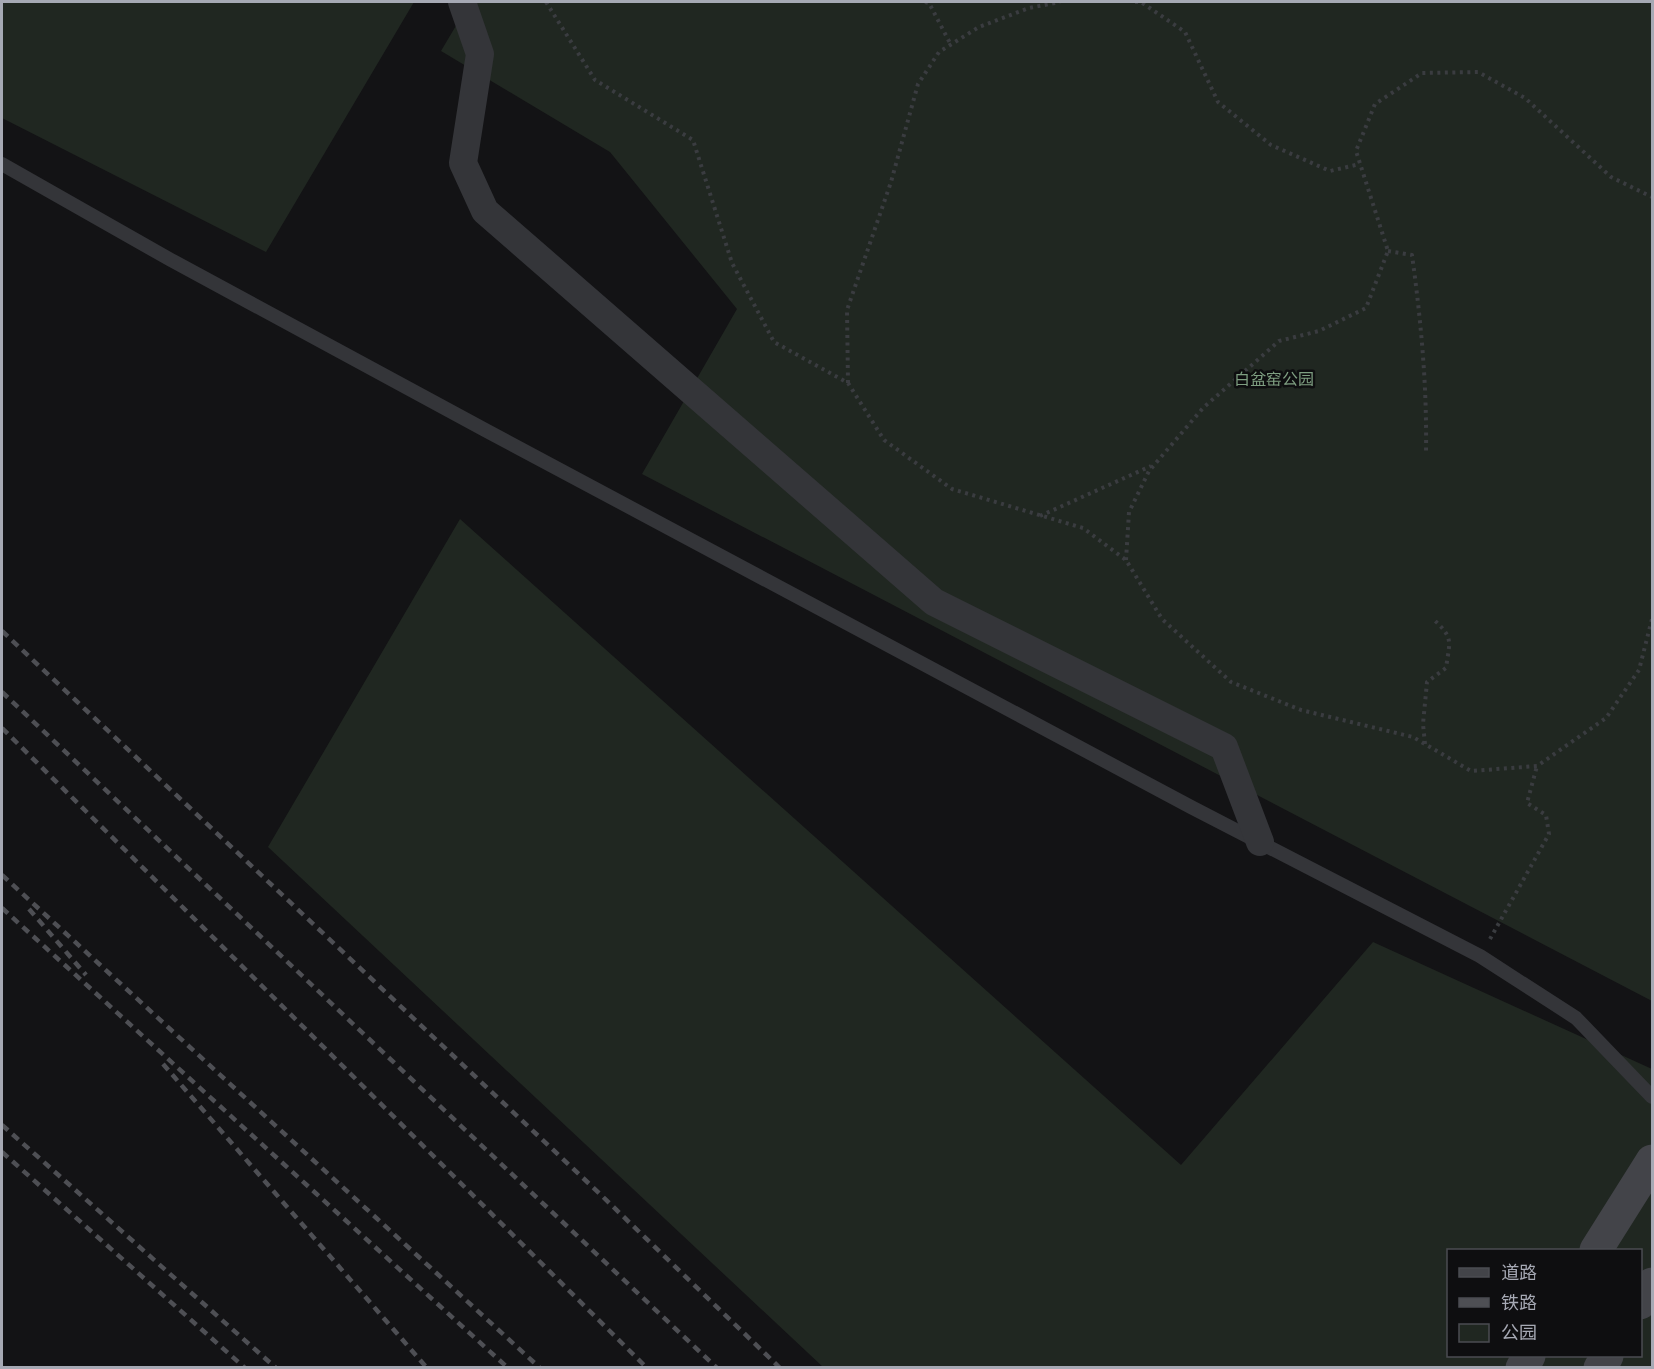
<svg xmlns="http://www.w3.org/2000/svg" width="1654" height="1369" font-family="'Fira Sans','Noto Sans SC',sans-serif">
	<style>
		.green { fill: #202721; fill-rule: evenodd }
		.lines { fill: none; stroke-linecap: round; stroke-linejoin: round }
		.path { stroke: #3a3c40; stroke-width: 4; stroke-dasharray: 3 4.5; stroke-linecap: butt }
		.lane { stroke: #343539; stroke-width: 14 }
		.street { stroke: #343539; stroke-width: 28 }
		.secondary { stroke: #434449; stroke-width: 33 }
		.rail { stroke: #4e4f54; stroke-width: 4.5; stroke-dasharray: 8 6; stroke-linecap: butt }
		.labels { text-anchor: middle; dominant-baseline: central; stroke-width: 5; stroke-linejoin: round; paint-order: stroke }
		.park-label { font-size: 16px; fill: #7e9e81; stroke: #0e0e10 }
	</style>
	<rect width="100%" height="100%" fill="#131315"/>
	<path class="green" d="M 2,2 L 414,2 L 266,252 L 2,118 Z
		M 470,2 L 1652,2 L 1652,1001 L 642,474 L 737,309 L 610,152 L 441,51 Z
		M 460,519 L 1181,1165 L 1373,942 L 1652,1069 L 1652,1367 L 823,1367 L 268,847 ZM 1448,1250 L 1640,1250 L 1640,1356 L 1448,1356 Z"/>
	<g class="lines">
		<path class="path" d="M 546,2 L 595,80 L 693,140 L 732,263 L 774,342 L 848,383 L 884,440 L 952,489 L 1083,528 L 1126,560 L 1162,619 L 1231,682 L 1301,710 L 1413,737 L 1471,771 L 1537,766 L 1606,718 L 1639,670 L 1652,619
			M 925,2 L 929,3 L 951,45
			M 1135,2 L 1141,2 L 1185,32 L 1218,102 L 1271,145 L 1330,171 L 1360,164
			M 1388,251 L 1412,255 C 1421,321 1427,385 1426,452
			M 848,383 L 847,310 L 891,182 L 918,84 L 939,52 L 979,27 L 1029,8 L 1060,2
			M 1040,516 L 1151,466
			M 1126,560 L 1129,512 L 1149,471 L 1203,408 L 1279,341 L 1319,331 L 1366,308 L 1388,251 L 1356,151 L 1375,104 L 1422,73 L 1478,72 L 1525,98 L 1611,177 L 1652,197
			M 1425,744 L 1423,724 L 1427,682 L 1446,668 C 1450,640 1454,638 1432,618
			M 1490,939 L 1549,834 L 1546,815 L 1527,803 L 1537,766"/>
		<path class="lane" d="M 2,164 L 171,260 L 487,431 L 1191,807 L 1480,956 L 1576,1018 L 1652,1097"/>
		<path class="street" d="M 462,2 L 480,54 L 463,163 L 485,211 L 934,602 L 1224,747 L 1260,842"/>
		<path class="secondary" d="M 1596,1250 L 1652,1161
			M 1640,1303 L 1652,1284
			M 1522,1368 L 1529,1356
			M 1600,1368 L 1607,1356"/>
		<path class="rail" d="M 2,631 L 600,1194 L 780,1368
			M 2,692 L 717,1368
			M 2,728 L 647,1368
			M 2,875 L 540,1368
			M 2,908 L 508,1368
			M 29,909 L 86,975
			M 163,1064 L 427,1368
			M 2,1125 L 276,1368
			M 2,1152 L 245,1368"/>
	</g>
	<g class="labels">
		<g class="park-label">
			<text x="1274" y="379">白盆窑公园</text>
		</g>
	</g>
	<rect width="1654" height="1369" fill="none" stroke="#a6a9b4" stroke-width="6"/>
	<rect x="1447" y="1249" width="195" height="108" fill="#0e0e10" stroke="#4b4c52" stroke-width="1.5"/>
	<rect x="1459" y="1268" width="30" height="9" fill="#434449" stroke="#4b4c52" stroke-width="1.5"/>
	<text x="1501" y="1279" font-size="18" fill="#a6a9b4">道路</text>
	<rect x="1459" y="1298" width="30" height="9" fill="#4e4f54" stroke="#4b4c52" stroke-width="1.5"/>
	<text x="1501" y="1309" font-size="18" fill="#a6a9b4">铁路</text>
	<rect x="1459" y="1324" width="30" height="18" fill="#202721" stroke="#4b4c52" stroke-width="1.5"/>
	<text x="1501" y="1339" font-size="18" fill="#a6a9b4">公园</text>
</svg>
